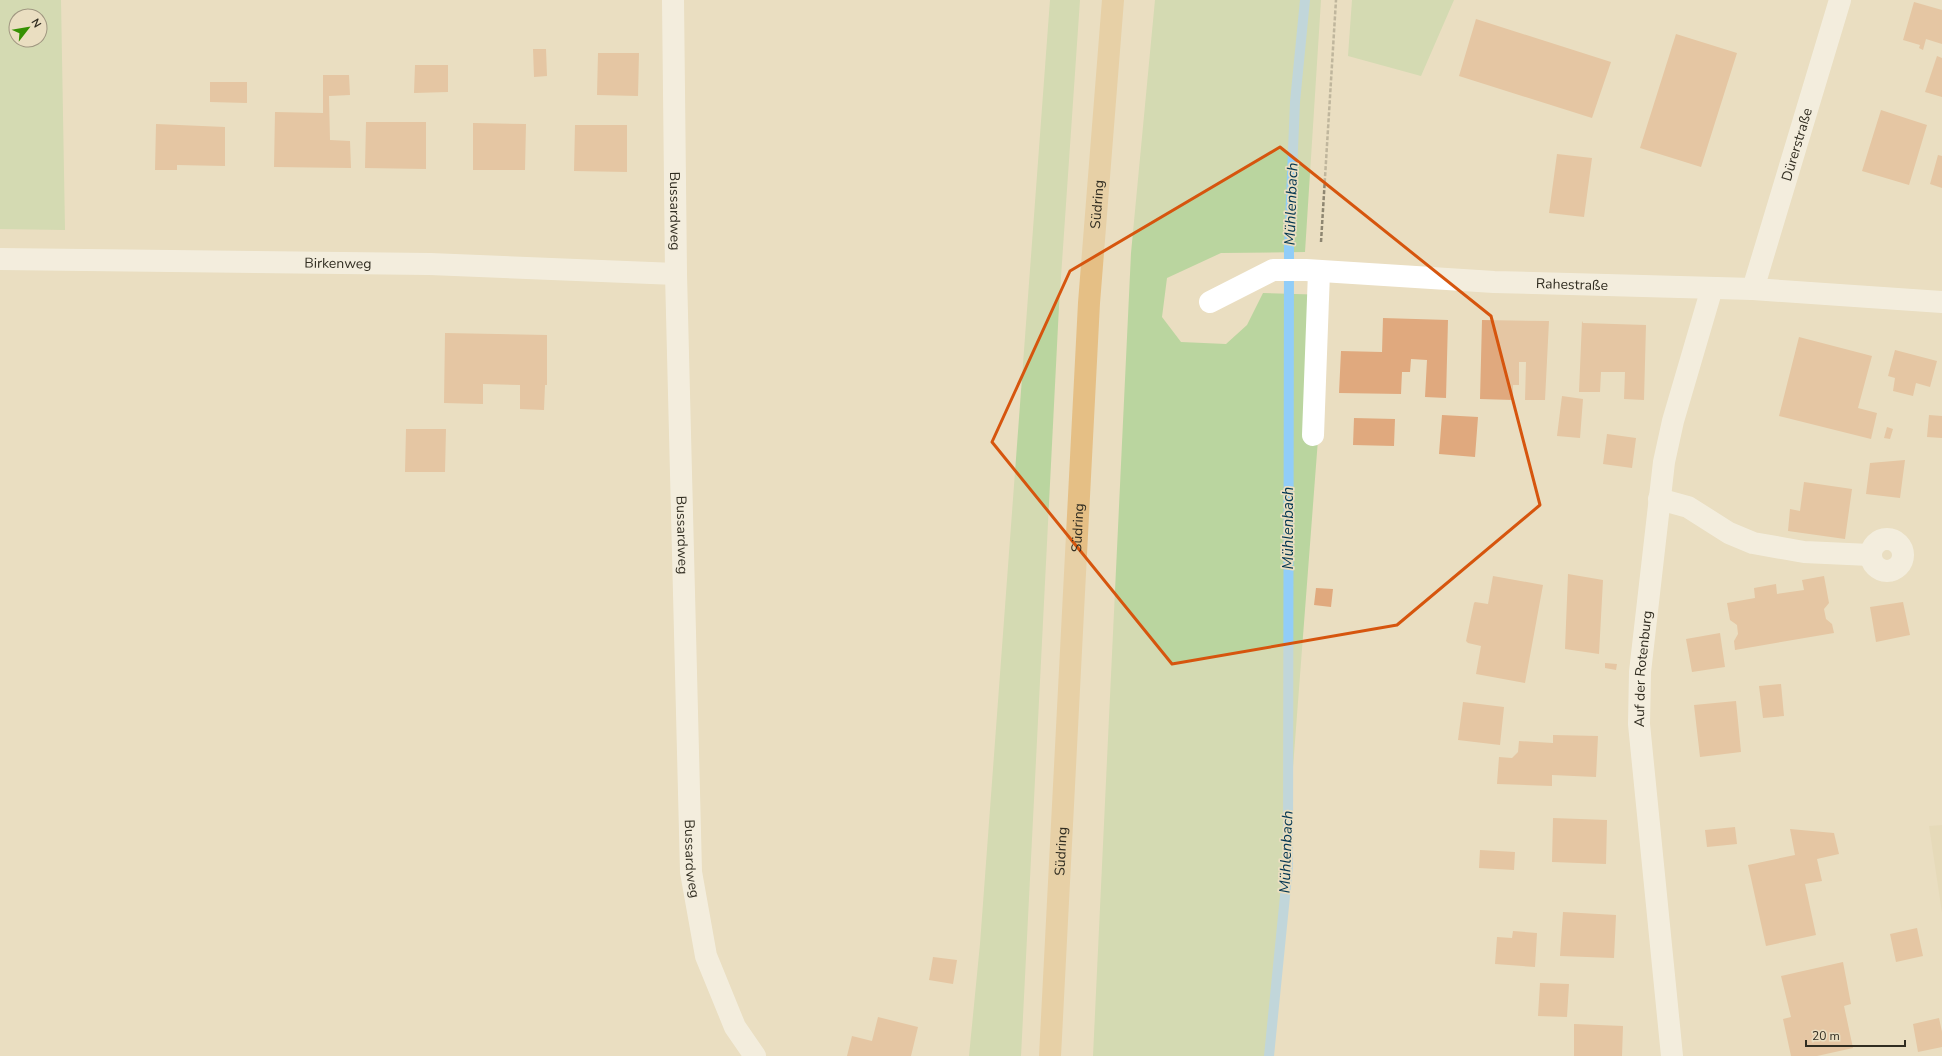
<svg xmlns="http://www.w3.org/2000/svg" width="1942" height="1056" font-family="'Nunito Sans',sans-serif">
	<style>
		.built { fill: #e3d5b0 }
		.green { fill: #bad59f; fill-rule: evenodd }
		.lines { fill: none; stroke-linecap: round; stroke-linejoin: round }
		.stream { stroke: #91cdf8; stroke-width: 10 }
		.building { fill: #e0a97e }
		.path { stroke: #8e8671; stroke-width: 2.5; stroke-dasharray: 4 2; stroke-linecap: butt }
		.minor { stroke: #fff; stroke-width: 22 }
		.major { stroke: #e5bf85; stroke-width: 22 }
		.marked { fill: none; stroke: #d6550e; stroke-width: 3; stroke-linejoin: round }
		.labels { text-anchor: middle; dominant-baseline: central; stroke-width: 3.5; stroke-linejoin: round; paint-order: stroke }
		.street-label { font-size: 14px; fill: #312d21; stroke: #eadec1 }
		.water-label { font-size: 15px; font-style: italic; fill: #033651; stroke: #eadec1 }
	</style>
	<rect width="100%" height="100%" fill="#eadec1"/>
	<path class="built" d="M 1942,825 L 1942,913 L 1929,826 Z"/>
	<path class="green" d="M 0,0 L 61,0 L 65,230 L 0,229 ZM 16,16 L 40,16 L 40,40 L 16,40 Z
		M 1050,0 L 1080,0 L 1059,306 L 1021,1056 L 969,1056 L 980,944 Z
		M 1155,0 L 1321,0 L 1305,252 L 1221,253 L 1167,278 L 1162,317 L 1181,342 L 1226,344 L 1247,325 L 1263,293 L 1329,295 L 1271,1056 L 1093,1056 L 1131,253 Z
		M 1352,0 L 1454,0 L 1421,76 L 1348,56 Z"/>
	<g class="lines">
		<path class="stream" d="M 1269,1056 L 1288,866 L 1289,246 L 1295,102 L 1305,0"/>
	</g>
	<path class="building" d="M 1914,2 L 1942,10 L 1942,44 L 1926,39 L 1923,50 L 1919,48 L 1920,45 L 1903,40 Z
		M 1476,19 L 1611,62 L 1592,118 L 1459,76 Z
		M 1676,34 L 1737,53 L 1701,167 L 1640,148 Z
		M 533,49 L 546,49 L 547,76 L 534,77 Z
		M 598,53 L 639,53 L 638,96 L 597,95 Z
		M 1937,56 L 1942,58 L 1942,97 L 1925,92 Z
		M 415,65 L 448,65 L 448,92 L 414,93 Z
		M 323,75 L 349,75 L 350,95 L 329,96 L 330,140 L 350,141 L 351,168 L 274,167 L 275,112 L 323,113 Z
		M 210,82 L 247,82 L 247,103 L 210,102 Z
		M 1881,110 L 1927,125 L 1909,185 L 1862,171 Z
		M 366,122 L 426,122 L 426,169 L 365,168 Z
		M 473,123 L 526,124 L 525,170 L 473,170 Z
		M 156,124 L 225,127 L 225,166 L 177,165 L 177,170 L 155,170 Z
		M 575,125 L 627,125 L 627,172 L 574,171 Z
		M 1557,154 L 1592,158 L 1584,217 L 1549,213 Z
		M 1938,155 L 1942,156 L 1942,188 L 1930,184 Z
		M 1383,318 L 1448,320 L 1446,398 L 1425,397 L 1427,360 L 1411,359 L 1410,372 L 1402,372 L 1401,394 L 1339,393 L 1341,351 L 1382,352 Z
		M 1482,320 L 1549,321 L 1545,400 L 1525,400 L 1526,362 L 1519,362 L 1519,385 L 1513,385 L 1513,400 L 1480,399 Z
		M 1582,321 L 1583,323 L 1646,325 L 1644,400 L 1624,399 L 1625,372 L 1601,372 L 1600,392 L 1579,392 Z
		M 445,333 L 547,335 L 547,385 L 545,385 L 544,410 L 520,409 L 520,385 L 483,384 L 483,404 L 444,403 Z
		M 1799,337 L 1872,356 L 1858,408 L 1877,413 L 1871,439 L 1779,416 Z
		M 1895,350 L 1937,361 L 1930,387 L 1916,383 L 1913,396 L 1893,391 L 1895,378 L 1888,376 Z
		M 1562,396 L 1583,399 L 1580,438 L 1557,436 Z
		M 1442,415 L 1478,417 L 1475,457 L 1439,454 Z
		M 1929,415 L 1942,416 L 1942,438 L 1927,437 Z
		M 1354,418 L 1395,419 L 1394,446 L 1353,445 Z
		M 1887,427 L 1893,429 L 1890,439 L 1884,438 Z
		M 406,429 L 446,429 L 445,472 L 405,472 Z
		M 1607,434 L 1636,438 L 1632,468 L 1603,464 Z
		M 1905,460 L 1900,498 L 1866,494 L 1870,463 Z
		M 1804,482 L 1852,489 L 1845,539 L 1788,531 L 1790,509 L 1800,511 Z
		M 1568,574 L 1603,580 L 1599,654 L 1565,649 Z
		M 1493,576 L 1543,585 L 1525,683 L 1476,674 L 1481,646 L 1468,643 L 1466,641 L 1474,603 L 1475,602 L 1488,604 Z
		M 1824,576 L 1829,603 L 1824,609 L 1826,619 L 1832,624 L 1834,633 L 1735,650 L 1734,641 L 1738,634 L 1737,625 L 1730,620 L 1727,603 L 1755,598 L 1754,588 L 1776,584 L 1777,594 L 1804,590 L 1802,580 Z
		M 1316,588 L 1333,589 L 1331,607 L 1314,605 Z
		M 1903,602 L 1910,635 L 1876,642 L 1870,607 Z
		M 1720,633 L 1725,667 L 1692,672 L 1686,639 Z
		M 1605,663 L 1617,664 L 1616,670 L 1605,668 Z
		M 1781,684 L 1784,716 L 1763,718 L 1759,686 Z
		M 1736,701 L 1741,752 L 1700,757 L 1694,705 Z
		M 1463,702 L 1504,707 L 1500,745 L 1458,740 Z
		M 1553,735 L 1598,736 L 1596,777 L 1552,775 L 1552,786 L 1497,784 L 1499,757 L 1512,758 L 1518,752 L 1519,741 L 1553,743 Z
		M 1553,818 L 1607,820 L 1606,864 L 1552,862 Z
		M 1735,827 L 1737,844 L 1707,847 L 1705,830 Z
		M 1790,829 L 1834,833 L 1839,854 L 1817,859 L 1822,881 L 1805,884 L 1816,935 L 1766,946 L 1748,865 L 1795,855 Z
		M 1480,850 L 1515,852 L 1514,870 L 1479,868 Z
		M 1563,912 L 1616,915 L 1614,958 L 1560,956 Z
		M 1917,928 L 1923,956 L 1896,962 L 1890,934 Z
		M 1513,931 L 1537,933 L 1535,967 L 1495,964 L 1497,937 L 1512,938 Z
		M 933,957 L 957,960 L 953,984 L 929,980 Z
		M 1843,962 L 1851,1004 L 1844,1006 L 1853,1048 L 1817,1056 L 1791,1056 L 1783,1019 L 1791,1017 L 1781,976 Z
		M 1540,983 L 1569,984 L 1567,1017 L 1538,1016 Z
		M 878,1017 L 918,1027 L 911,1056 L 847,1056 L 852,1036 L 872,1041 Z
		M 1939,1018 L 1942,1032 L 1942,1047 L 1918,1052 L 1913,1024 Z
		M 1574,1024 L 1623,1026 L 1622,1056 L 1574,1056 Z"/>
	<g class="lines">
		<path class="path" d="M 1321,242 L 1336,0"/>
		<g class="minor">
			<path id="s1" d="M 673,0 L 676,274 L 691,872 L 706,956 L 735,1027 L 755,1056"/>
			<path id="s2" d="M 0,259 L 430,264 L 676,274"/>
			<path id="s3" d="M 1753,289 L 1840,0"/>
			<path id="s4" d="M 1210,302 L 1273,270 L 1306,270 L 1494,282 L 1753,289 L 1942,302"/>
			<path d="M 1313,435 L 1319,272"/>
			<path d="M 1659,499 L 1688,507 L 1729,533 L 1753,543 L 1804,552 L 1870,555"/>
			<circle cx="1887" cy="555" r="16"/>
			<path id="s5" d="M 1672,1056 L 1639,724 L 1640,672 L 1664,462 L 1673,421 L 1712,288"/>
		</g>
		<path class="major" id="s6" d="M 1050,1056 L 1089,303 L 1113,0"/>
	</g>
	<path d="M0 0H1942V1056H0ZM 1280,147 L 1491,316 L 1540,505 L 1397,625 L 1172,664 L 992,442 L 1070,271 Z" fill="#eadec1" fill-opacity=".55" fill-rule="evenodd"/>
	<path class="marked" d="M 1280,147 L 1491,316 L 1540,505 L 1397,625 L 1172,664 L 992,442 L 1070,271 Z"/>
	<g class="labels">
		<g class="street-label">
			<text stroke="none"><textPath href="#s3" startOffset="151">Dürerstraße</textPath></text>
			<text stroke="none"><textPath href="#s6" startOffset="853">Südring</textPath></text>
			<text stroke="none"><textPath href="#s1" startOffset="211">Bussardweg</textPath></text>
			<text stroke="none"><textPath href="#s2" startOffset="338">Birkenweg</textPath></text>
			<text stroke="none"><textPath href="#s4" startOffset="370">Rahestraße</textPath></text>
			<text stroke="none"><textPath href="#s6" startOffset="529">Südring</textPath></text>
			<text stroke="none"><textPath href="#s1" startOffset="535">Bussardweg</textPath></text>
			<text stroke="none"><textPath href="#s5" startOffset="389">Auf der Rotenburg</textPath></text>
			<text stroke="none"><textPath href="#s6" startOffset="205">Südring</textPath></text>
			<text stroke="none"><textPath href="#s1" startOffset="859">Bussardweg</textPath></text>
		</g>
		<g class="water-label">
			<text transform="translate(1291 204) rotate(-88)">Mühlenbach</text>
			<text transform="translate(1288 528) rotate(-90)">Mühlenbach</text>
			<text transform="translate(1286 852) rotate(-88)">Mühlenbach</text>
		</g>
	</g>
	<g transform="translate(28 28) rotate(59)"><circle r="19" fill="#eadec1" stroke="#a09781"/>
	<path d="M0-3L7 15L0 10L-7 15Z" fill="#359002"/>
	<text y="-6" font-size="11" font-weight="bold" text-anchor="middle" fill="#312d21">N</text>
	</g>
	<path d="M1806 1040v6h99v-6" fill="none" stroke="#312d21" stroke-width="2"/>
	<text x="1812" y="1040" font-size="12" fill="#312d21" stroke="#eadec1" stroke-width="3" paint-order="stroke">20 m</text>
</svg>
